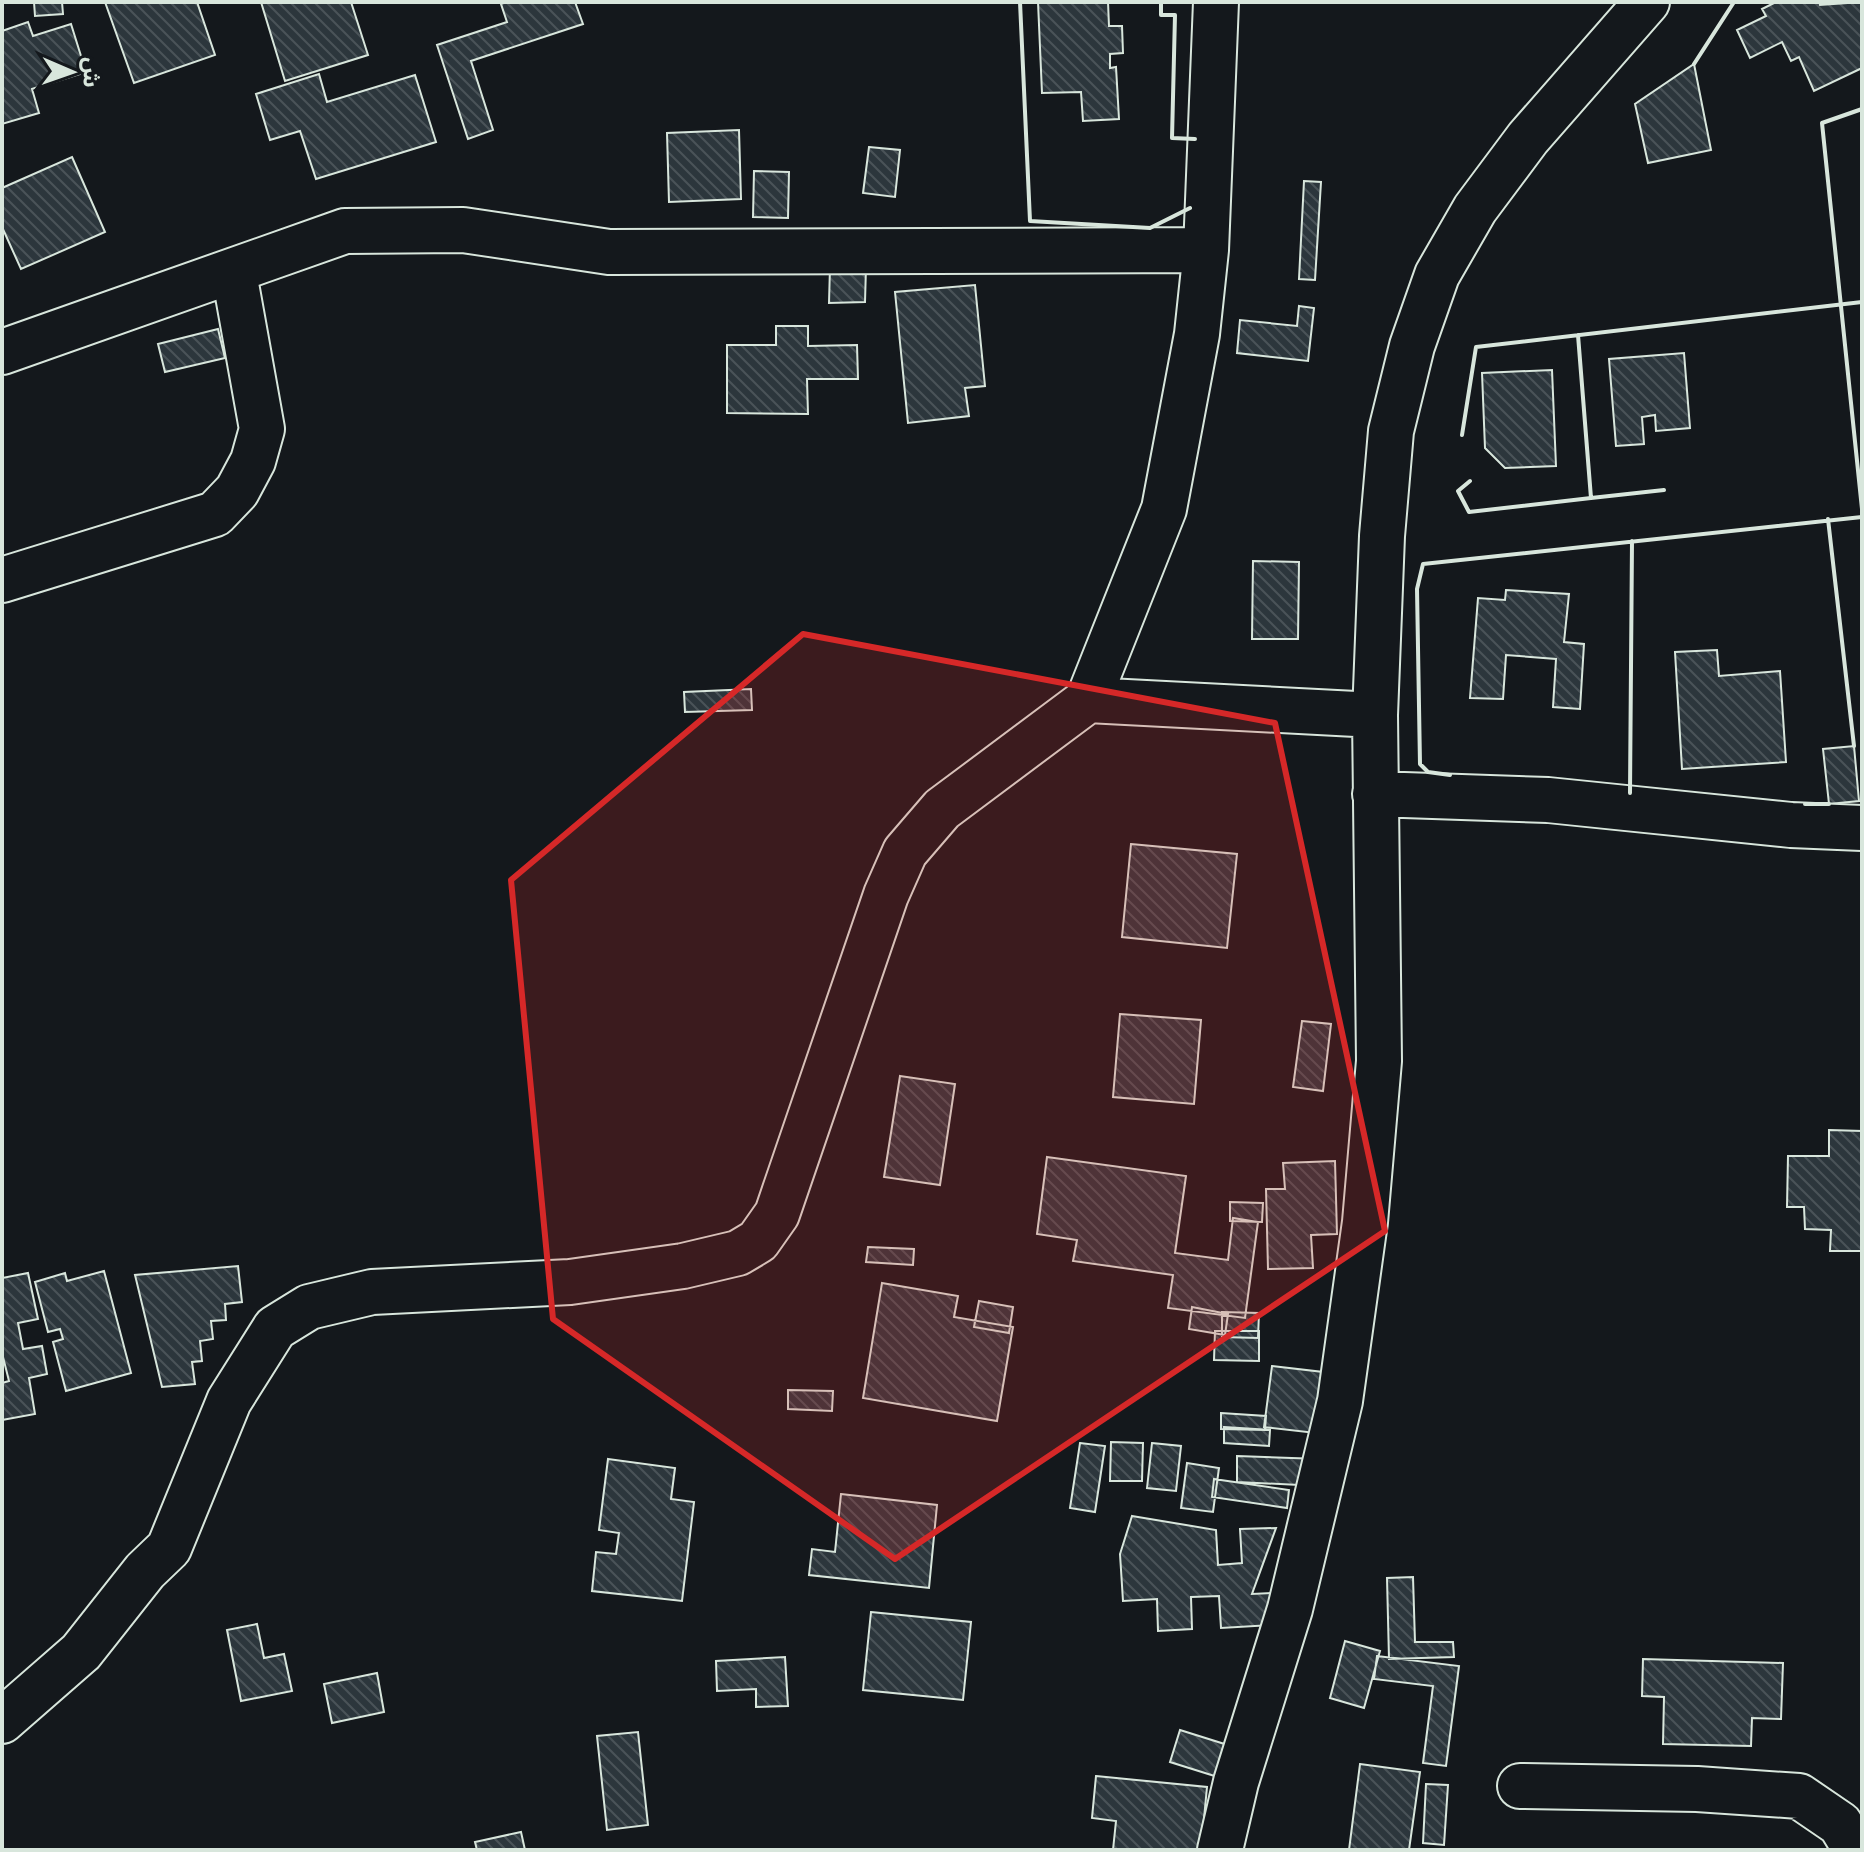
<svg xmlns="http://www.w3.org/2000/svg" width="1864" height="1852" font-family="Figtree,'Noto Sans Arabic',sans-serif">
	<style>
		.building { fill: url(#building-back-hatch); stroke: #d8e6dc; stroke-width: 2 }
		.lines { fill: none; stroke-linecap: round; stroke-linejoin: round }
		.minor-casing { stroke: #d8e6dc; stroke-width: 48 }
		.minor { stroke: #14181c; stroke-width: 44 }
		.wall { stroke: #d8e6dc; stroke-width: 4 }
		.marked { fill: #d62828; fill-opacity: 0.2; stroke: #d62828; stroke-width: 6; stroke-linejoin: round }
	</style>
	<defs>
		<pattern id="building-back-hatch" width="6" height="6" patternUnits="userSpaceOnUse" patternTransform="scale(2)"><rect width="6" height="6" fill="#2c363c"/><path d="M-1 5l2 2M0 0l6 6M5-1l2 2" fill="none" stroke="#4a5358"/></pattern>
	</defs>
	<rect width="100%" height="100%" fill="#14181c"/>
	<path class="building" d="M 34,2 L 62,2 L 63,14 L 35,16 Z
		M 105,2 L 197,2 L 215,55 L 134,83 Z
		M 261,2 L 351,2 L 368,55 L 285,81 Z
		M 506,2 L 575,2 L 583,24 L 471,61 L 493,130 L 468,139 L 437,45 L 507,22 L 501,4 Z
		M 1038,2 L 1108,2 L 1109,26 L 1122,26 L 1123,53 L 1110,54 L 1110,68 L 1116,67 L 1119,119 L 1083,121 L 1081,92 L 1042,93 Z
		M 1776,2 L 1819,2 L 1820,5 L 1862,2 L 1862,68 L 1814,91 L 1799,57 L 1791,61 L 1782,42 L 1750,58 L 1737,30 L 1766,16 L 1762,9 Z
		M 28,22 L 33,36 L 71,24 L 86,72 L 32,89 L 39,113 L 2,124 L 2,31 Z
		M 1694,64 L 1711,150 L 1648,163 L 1635,104 Z
		M 319,74 L 327,102 L 415,75 L 436,142 L 316,179 L 300,131 L 270,140 L 256,94 Z
		M 739,130 L 741,199 L 669,202 L 667,133 Z
		M 869,147 L 900,150 L 895,197 L 863,193 Z
		M 72,157 L 105,232 L 21,269 L 2,227 L 2,188 Z
		M 754,171 L 789,172 L 788,218 L 753,217 Z
		M 1304,181 L 1321,182 L 1315,280 L 1299,279 Z
		M 830,267 L 866,267 L 865,302 L 829,303 Z
		M 975,285 L 985,386 L 965,388 L 969,416 L 908,423 L 895,292 Z
		M 1299,306 L 1314,308 L 1308,361 L 1237,353 L 1240,320 L 1297,326 Z
		M 776,326 L 808,326 L 808,346 L 857,345 L 858,379 L 807,379 L 808,414 L 727,413 L 727,345 L 776,345 Z
		M 218,329 L 225,358 L 165,372 L 158,344 Z
		M 1684,353 L 1690,428 L 1656,431 L 1655,415 L 1642,417 L 1644,444 L 1616,446 L 1609,359 Z
		M 1552,370 L 1556,466 L 1505,468 L 1485,448 L 1482,373 Z
		M 1253,561 L 1299,562 L 1298,639 L 1252,639 Z
		M 1506,590 L 1569,594 L 1564,642 L 1584,644 L 1580,709 L 1553,707 L 1556,659 L 1506,655 L 1503,699 L 1470,698 L 1478,598 L 1505,600 Z
		M 1717,650 L 1719,676 L 1780,671 L 1786,762 L 1682,769 L 1675,652 Z
		M 751,689 L 752,710 L 685,712 L 684,692 Z
		M 1854,746 L 1859,801 L 1829,804 L 1823,749 Z
		M 1131,844 L 1237,854 L 1227,948 L 1122,937 Z
		M 1120,1014 L 1201,1020 L 1194,1104 L 1113,1097 Z
		M 1302,1021 L 1331,1024 L 1323,1091 L 1293,1087 Z
		M 900,1076 L 955,1084 L 940,1185 L 884,1177 Z
		M 1829,1130 L 1862,1131 L 1862,1251 L 1830,1251 L 1831,1230 L 1805,1229 L 1804,1207 L 1787,1207 L 1788,1156 L 1829,1156 Z
		M 1047,1157 L 1186,1176 L 1175,1253 L 1228,1260 L 1233,1218 L 1258,1222 L 1245,1318 L 1168,1308 L 1173,1275 L 1073,1261 L 1077,1240 L 1037,1234 Z
		M 1335,1161 L 1337,1234 L 1311,1235 L 1313,1268 L 1268,1269 L 1266,1189 L 1285,1189 L 1283,1163 Z
		M 1230,1202 L 1263,1203 L 1262,1222 L 1230,1221 Z
		M 868,1247 L 914,1249 L 913,1265 L 866,1262 Z
		M 238,1266 L 242,1302 L 225,1304 L 226,1320 L 211,1321 L 213,1339 L 200,1341 L 202,1361 L 192,1362 L 195,1384 L 162,1387 L 135,1275 Z
		M 104,1271 L 131,1373 L 66,1391 L 53,1342 L 63,1339 L 60,1329 L 48,1332 L 35,1282 L 65,1273 L 67,1281 Z
		M 28,1273 L 38,1319 L 18,1323 L 23,1349 L 42,1346 L 47,1374 L 29,1378 L 35,1414 L 2,1420 L 2,1383 L 9,1381 L 2,1353 L 2,1278 Z
		M 882,1283 L 958,1296 L 954,1317 L 1013,1327 L 997,1421 L 863,1398 Z
		M 979,1301 L 1013,1307 L 1009,1333 L 974,1327 Z
		M 1192,1307 L 1228,1314 L 1225,1335 L 1189,1329 Z
		M 1222,1312 L 1259,1313 L 1258,1338 L 1222,1337 Z
		M 1215,1331 L 1259,1331 L 1259,1361 L 1214,1360 Z
		M 1272,1366 L 1340,1374 L 1333,1435 L 1264,1427 Z
		M 788,1390 L 833,1391 L 832,1411 L 788,1409 Z
		M 1221,1413 L 1266,1416 L 1265,1430 L 1221,1429 Z
		M 1224,1427 L 1270,1430 L 1269,1446 L 1224,1443 Z
		M 1111,1442 L 1143,1443 L 1142,1481 L 1110,1481 Z
		M 1080,1443 L 1105,1446 L 1095,1512 L 1070,1508 Z
		M 1152,1443 L 1181,1446 L 1176,1491 L 1147,1488 Z
		M 1237,1456 L 1320,1459 L 1319,1486 L 1237,1482 Z
		M 608,1459 L 675,1468 L 671,1499 L 694,1502 L 682,1601 L 592,1591 L 596,1552 L 616,1554 L 619,1533 L 599,1530 Z
		M 1187,1463 L 1219,1468 L 1213,1512 L 1181,1508 Z
		M 1214,1479 L 1289,1490 L 1287,1508 L 1212,1497 Z
		M 841,1494 L 937,1505 L 929,1588 L 809,1575 L 812,1549 L 835,1552 Z
		M 1132,1516 L 1216,1530 L 1218,1565 L 1242,1563 L 1240,1529 L 1276,1528 L 1252,1594 L 1273,1593 L 1274,1625 L 1221,1628 L 1219,1596 L 1191,1597 L 1192,1629 L 1158,1631 L 1157,1599 L 1123,1601 L 1120,1554 Z
		M 1413,1577 L 1415,1642 L 1453,1642 L 1454,1657 L 1389,1659 L 1387,1578 Z
		M 871,1612 L 971,1622 L 963,1700 L 863,1690 Z
		M 257,1624 L 264,1658 L 284,1654 L 292,1691 L 241,1701 L 227,1630 Z
		M 1345,1641 L 1380,1651 L 1364,1708 L 1330,1698 Z
		M 1377,1656 L 1459,1666 L 1446,1766 L 1423,1763 L 1433,1686 L 1374,1679 Z
		M 785,1657 L 788,1706 L 756,1707 L 756,1689 L 717,1691 L 716,1661 Z
		M 1643,1659 L 1783,1663 L 1781,1719 L 1752,1718 L 1751,1746 L 1663,1744 L 1664,1697 L 1642,1696 Z
		M 377,1673 L 384,1712 L 332,1723 L 324,1684 Z
		M 1180,1730 L 1234,1747 L 1224,1779 L 1170,1762 Z
		M 638,1732 L 648,1825 L 607,1830 L 597,1736 Z
		M 1360,1764 L 1420,1772 L 1409,1850 L 1349,1850 Z
		M 1096,1776 L 1207,1787 L 1201,1850 L 1113,1850 L 1116,1821 L 1092,1818 Z
		M 1426,1784 L 1448,1785 L 1444,1845 L 1423,1843 Z
		M 521,1832 L 525,1850 L 477,1850 L 475,1842 Z"/>
	<g class="lines">
		<g class="minor-casing">
			<path id="minor" d="M 2,352 L 345,231 L 463,230 L 609,252 L 1206,250
				M 2,580 L 215,514 L 237,491 L 253,461 L 262,429 L 234,273
				M 1088,700 L 1375,715
				M 1375,794 L 1548,800 L 1791,825 L 1862,828
				M 2,1721 L 81,1652 L 145,1571 L 169,1548 L 229,1401 L 275,1328 L 309,1307 L 372,1292 L 570,1282 L 683,1266 L 738,1253 L 758,1241 L 777,1214 L 886,895 L 905,852 L 942,809 L 1088,700 L 1164,509 L 1197,334 L 1206,250 L 1216,2
				M 1520,1786 L 1697,1789 L 1799,1796 L 1840,1824 L 1856,1850
				M 1220,1850 L 1236,1782 L 1290,1609 L 1340,1401 L 1365,1222 L 1379,1061 L 1375,715 L 1382,536 L 1391,431 L 1412,346 L 1437,275 L 1475,209 L 1528,138 L 1647,2"/>
		</g>
		<use href="#minor" class="minor"/>
		<path class="wall" d="M 1020,2 L 1030,221 L 1150,228 L 1190,208
			M 1161,2 L 1161,15 L 1175,15 L 1172,138 L 1195,139
			M 1694,64 L 1734,2
			M 1862,109 L 1822,123 L 1862,509
			M 1462,435 L 1476,347 L 1862,302
			M 1470,481 L 1458,491 L 1469,512 L 1591,498 L 1578,335
			M 1591,498 L 1664,490
			M 1828,519 L 1854,746
			M 1450,775 L 1428,772 L 1420,764 L 1417,589 L 1423,564 L 1862,517
			M 1630,793 L 1632,541
			M 1805,804 L 1829,804"/>
	</g>
	<path class="marked" d="M 803,634 L 1275,723 L 1385,1231 L 895,1559 L 553,1319 L 511,880 Z"/>
	<rect width="1864" height="1852" fill="none" stroke="#d8e6dc" stroke-width="8"/>
	<g transform="translate(72 72) rotate(92)" stroke="#14181c" stroke-width="6" paint-order="stroke">
	<path d="M0-6L14 30L0 20L-14 30Z" fill="#d8e6dc"/>
	<text y="-12" font-size="22" font-weight="bold" text-anchor="middle" fill="#d8e6dc">ش</text>
	</g>
</svg>
